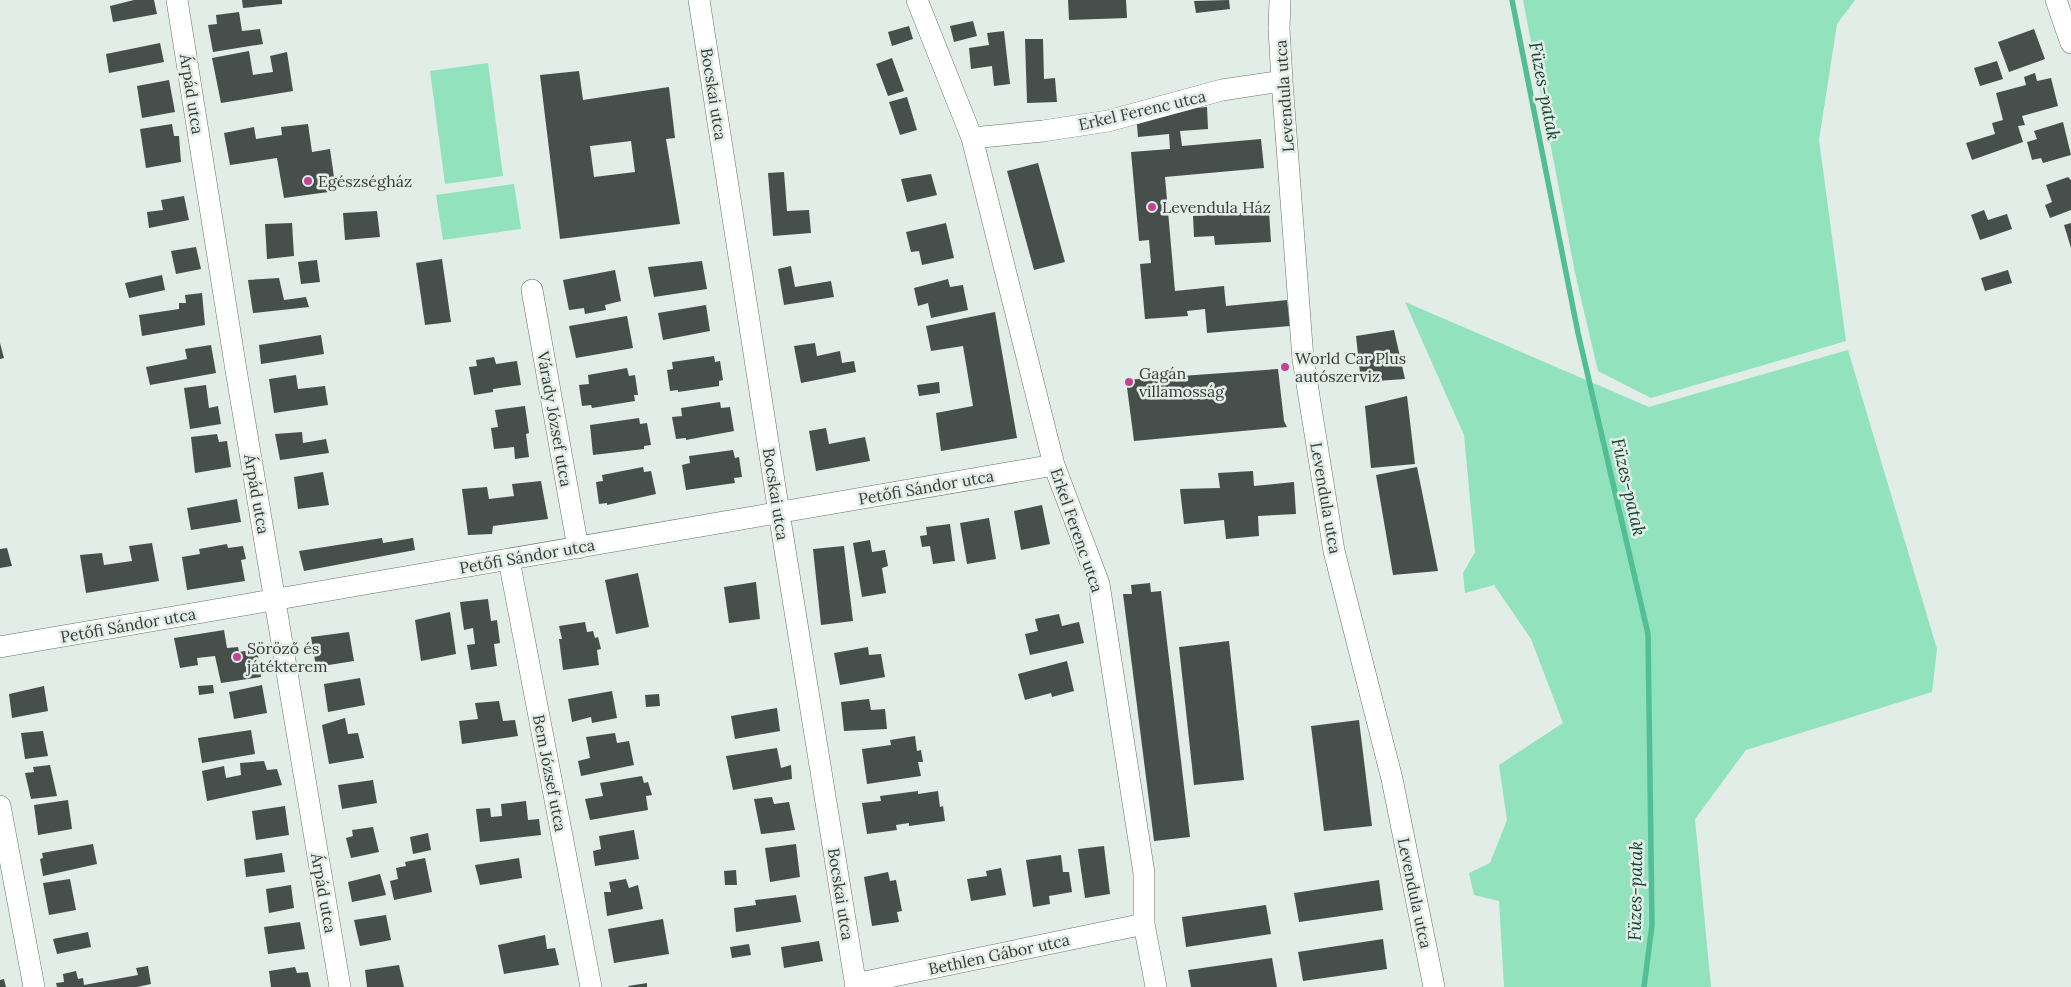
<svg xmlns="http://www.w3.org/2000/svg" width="2071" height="987" font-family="Lora,serif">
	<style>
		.green { fill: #92e2be }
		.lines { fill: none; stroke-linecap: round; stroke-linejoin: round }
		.stream { stroke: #51bf93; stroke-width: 5.5 }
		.building { fill: #464f4b; fill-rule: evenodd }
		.minor-casing { stroke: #66706b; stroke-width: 22 }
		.minor { stroke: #fff; stroke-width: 21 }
		.poi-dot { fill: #c14595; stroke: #e2ede8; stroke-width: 2 }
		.labels { text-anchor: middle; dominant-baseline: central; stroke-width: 5; stroke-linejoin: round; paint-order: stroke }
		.street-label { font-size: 16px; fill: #363a38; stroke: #e2ede8 }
		.poi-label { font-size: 16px; fill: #363a38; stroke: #e2ede8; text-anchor: start }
		.water-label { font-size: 18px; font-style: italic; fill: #10402e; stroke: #e2ede8 }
	</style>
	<rect width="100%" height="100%" fill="#e2ede8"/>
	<path class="green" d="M 1523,0 L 1855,0 L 1837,24 L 1819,140 L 1846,341 L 1651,398 L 1598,371 L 1575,273 Z
		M 488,63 L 503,176 L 445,184 L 430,71 Z
		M 514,184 L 521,229 L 443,240 L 436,195 Z
		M 1405,302 L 1649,407 L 1848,350 L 1937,649 L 1932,692 L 1746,750 L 1695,819 L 1711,987 L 1504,987 L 1499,901 L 1474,895 L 1469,873 L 1490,863 L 1507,820 L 1499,765 L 1563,723 L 1531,639 L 1494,585 L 1465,593 L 1463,573 L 1475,552 L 1464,435 Z"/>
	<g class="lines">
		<path class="stream" d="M 1512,0 L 1578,333 L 1648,634 L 1652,925 L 1644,987"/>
	</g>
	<path class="building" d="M 134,0 L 154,0 L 157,14 L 113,22 L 110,6 Z
		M 242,0 L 282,0 L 282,4 L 243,8 Z
		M 1068,0 L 1126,0 L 1127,18 L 1069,20 Z
		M 1229,0 L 1230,9 L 1196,13 L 1194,1 Z
		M 239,12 L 242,31 L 260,29 L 263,44 L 213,52 L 208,25 L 217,24 L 216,15 Z
		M 973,21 L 977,36 L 954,42 L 950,26 Z
		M 909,26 L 913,39 L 892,46 L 888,32 Z
		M 2034,29 L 2045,59 L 2009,72 L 1998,42 Z
		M 1004,31 L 1010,84 L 994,86 L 992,66 L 971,69 L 969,48 L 989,45 L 987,33 Z
		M 1025,39 L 1043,39 L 1044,79 L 1055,78 L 1057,102 L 1027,103 Z
		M 160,43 L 164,62 L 109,73 L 106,54 Z
		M 249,51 L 253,75 L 273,72 L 270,56 L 287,52 L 293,91 L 221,103 L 212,58 Z
		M 892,58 L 904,91 L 888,96 L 876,64 Z
		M 1997,61 L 2003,79 L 1980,86 L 1974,68 Z
		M 579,71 L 583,100 L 669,87 L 675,138 L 666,139 L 680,224 L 560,239 L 540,75 ZM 631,141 L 635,172 L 594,177 L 590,146 Z
		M 2035,73 L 2037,81 L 2051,78 L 2058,106 L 2022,116 L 2025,125 L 2018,126 L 2023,142 L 1972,160 L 1966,143 L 1995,134 L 1992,123 L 2003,120 L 1996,93 L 2026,85 L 2024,77 Z
		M 169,80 L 175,112 L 142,118 L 137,86 Z
		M 907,97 L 917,130 L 900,135 L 889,102 Z
		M 1207,107 L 1208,129 L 1180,131 L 1182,146 L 1261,139 L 1264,168 L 1165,177 L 1175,291 L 1224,286 L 1226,306 L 1287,300 L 1290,326 L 1207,333 L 1205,309 L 1187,311 L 1188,316 L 1145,319 L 1140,264 L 1151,263 L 1149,240 L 1139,241 L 1131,152 L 1170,149 L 1169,134 L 1138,137 L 1136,113 Z
		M 2063,122 L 2071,155 L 2043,163 L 2041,158 L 2032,160 L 2027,142 L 2037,139 L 2034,131 Z
		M 172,124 L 174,136 L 179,136 L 181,162 L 146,168 L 140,129 Z
		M 308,124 L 312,152 L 330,149 L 336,191 L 284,198 L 277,158 L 230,165 L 224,133 L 254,127 L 256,139 L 282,135 L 281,127 Z
		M 1038,163 L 1065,262 L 1034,270 L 1007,171 Z
		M 784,172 L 787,211 L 809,210 L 811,233 L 773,236 L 768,173 Z
		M 931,174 L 937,195 L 907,202 L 901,179 Z
		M 2068,177 L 2071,180 L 2071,210 L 2050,218 L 2045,205 L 2052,202 L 2046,185 Z
		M 184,196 L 189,220 L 149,228 L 147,212 L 163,210 L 161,200 Z
		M 1984,210 L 1988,220 L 2007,214 L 2012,229 L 1980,240 L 1971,215 Z
		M 377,211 L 380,237 L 345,240 L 343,213 Z
		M 1269,211 L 1271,242 L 1215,245 L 1214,236 L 1194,237 L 1193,216 Z
		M 292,223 L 294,256 L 267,259 L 265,224 Z
		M 946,223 L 954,258 L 922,265 L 919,251 L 911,252 L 906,232 Z
		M 2071,223 L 2071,248 L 2064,225 Z
		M 196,247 L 201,269 L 176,274 L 171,251 Z
		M 442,259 L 451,322 L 425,325 L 416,263 Z
		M 317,260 L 320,282 L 301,284 L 298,262 Z
		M 702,261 L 707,289 L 654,297 L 648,267 Z
		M 791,266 L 795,287 L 831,281 L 834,297 L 784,305 L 778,269 Z
		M 615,270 L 621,301 L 605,305 L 606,310 L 585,314 L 584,308 L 569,310 L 563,280 Z
		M 2008,270 L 2012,283 L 1985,291 L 1981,278 Z
		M 162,275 L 165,290 L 129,298 L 125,283 Z
		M 279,278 L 284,300 L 306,297 L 309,307 L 253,313 L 248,280 Z
		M 948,279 L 950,287 L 963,285 L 968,310 L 931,318 L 928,303 L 918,306 L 914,288 Z
		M 202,293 L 205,325 L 142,336 L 139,315 L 179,309 L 179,303 L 186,303 L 185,295 Z
		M 706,305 L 710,331 L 663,340 L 658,313 Z
		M 995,312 L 1017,438 L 941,451 L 936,413 L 973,406 L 963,346 L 931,351 L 926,326 Z
		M 627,316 L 633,348 L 576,358 L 569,326 Z
		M 1394,330 L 1405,379 L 1361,382 L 1356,336 Z
		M 321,335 L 324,354 L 261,364 L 259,345 Z
		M 0,343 L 4,358 L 0,359 Z
		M 815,343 L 817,356 L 840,351 L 842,363 L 854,361 L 856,372 L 801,383 L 794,346 Z
		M 211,345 L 216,373 L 150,385 L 146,367 L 187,359 L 185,349 Z
		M 714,356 L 715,362 L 720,361 L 723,380 L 719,381 L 719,386 L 678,392 L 678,390 L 670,391 L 667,370 L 673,369 L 672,362 Z
		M 494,357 L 496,364 L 517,361 L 521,385 L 493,389 L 493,392 L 474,395 L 469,367 L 477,366 L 476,360 Z
		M 627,368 L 629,376 L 635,375 L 638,395 L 634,395 L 635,401 L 592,408 L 591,405 L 582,406 L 579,385 L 589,384 L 588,375 Z
		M 1278,369 L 1284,421 L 1287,427 L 1134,441 L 1126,380 Z
		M 296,375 L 298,389 L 325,386 L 328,405 L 274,413 L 269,379 Z
		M 939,382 L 940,393 L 919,396 L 917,385 Z
		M 206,385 L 209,408 L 218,406 L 221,424 L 190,429 L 184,388 Z
		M 1407,396 L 1415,464 L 1371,468 L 1365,406 Z
		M 720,402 L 721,408 L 730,407 L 734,431 L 686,440 L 686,438 L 676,439 L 672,417 L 682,416 L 681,408 Z
		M 525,406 L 529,433 L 526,434 L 529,457 L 515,459 L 514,447 L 494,449 L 491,428 L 498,427 L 495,410 Z
		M 639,418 L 640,424 L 647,423 L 651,445 L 644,446 L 644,449 L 593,455 L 590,425 Z
		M 826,428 L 829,444 L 865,437 L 870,461 L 816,471 L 809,431 Z
		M 302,432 L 303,443 L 326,439 L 329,453 L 280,460 L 275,434 Z
		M 217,434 L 219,442 L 227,441 L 231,467 L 195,473 L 191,437 Z
		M 733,450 L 735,458 L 739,457 L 742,477 L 734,478 L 735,483 L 686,490 L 682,465 L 690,463 L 689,456 Z
		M 643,467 L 644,472 L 651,471 L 656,494 L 607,505 L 607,503 L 599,504 L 596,482 L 603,481 L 602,475 Z
		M 1417,467 L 1438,571 L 1393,575 L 1376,475 Z
		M 1253,471 L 1254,486 L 1294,482 L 1296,514 L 1258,516 L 1259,536 L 1226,539 L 1224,520 L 1184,524 L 1180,489 L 1220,488 L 1218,473 Z
		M 323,472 L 329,505 L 298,509 L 294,477 Z
		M 541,481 L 548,519 L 493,526 L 492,534 L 468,535 L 462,489 L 487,487 L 489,499 L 514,496 L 512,484 Z
		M 237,499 L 241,522 L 191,530 L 187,508 Z
		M 1042,505 L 1050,544 L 1021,550 L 1014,511 Z
		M 989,518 L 996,559 L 967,564 L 960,523 Z
		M 950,524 L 955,561 L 933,564 L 930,546 L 922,547 L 920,536 L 927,535 L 926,527 Z
		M 382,538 L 383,543 L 413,538 L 415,550 L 304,571 L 299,551 Z
		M 870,540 L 872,552 L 885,550 L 888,566 L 882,568 L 886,593 L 862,597 L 853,543 Z
		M 152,543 L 159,581 L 86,593 L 80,555 L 102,553 L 104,565 L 132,561 L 129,546 Z
		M 227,544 L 228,548 L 243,546 L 246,559 L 241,560 L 245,581 L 187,590 L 182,557 L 200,554 L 199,549 Z
		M 844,546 L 853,621 L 821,625 L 813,549 Z
		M 7,548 L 12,566 L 0,568 L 0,549 Z
		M 638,573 L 649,627 L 616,634 L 605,580 Z
		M 756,582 L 760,619 L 729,623 L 724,587 Z
		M 1150,583 L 1151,592 L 1161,591 L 1190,837 L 1154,841 L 1123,594 L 1132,594 L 1131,585 Z
		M 488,599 L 491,621 L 497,620 L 500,643 L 494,644 L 497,666 L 471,670 L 467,645 L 475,644 L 473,628 L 464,630 L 460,602 Z
		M 450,612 L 456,654 L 421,661 L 415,620 Z
		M 1059,614 L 1062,626 L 1079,622 L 1084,643 L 1030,655 L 1025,634 L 1038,631 L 1035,619 Z
		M 585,622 L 587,632 L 593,631 L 595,638 L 598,637 L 601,649 L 597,650 L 599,665 L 563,670 L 559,639 L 562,639 L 559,626 Z
		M 224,630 L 227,648 L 238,647 L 239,652 L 257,649 L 261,677 L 221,683 L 215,656 L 197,658 L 198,665 L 180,668 L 174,638 Z
		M 349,632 L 354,661 L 316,667 L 311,637 Z
		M 1229,641 L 1244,780 L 1194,785 L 1179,647 Z
		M 868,647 L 869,655 L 881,654 L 885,677 L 840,685 L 834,653 Z
		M 1067,661 L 1074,691 L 1052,697 L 1051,693 L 1025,700 L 1018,674 Z
		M 360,678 L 365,705 L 328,712 L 324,684 Z
		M 213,685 L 214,693 L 199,695 L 198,686 Z
		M 262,685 L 267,713 L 234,719 L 229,692 Z
		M 44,686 L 48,711 L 12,718 L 9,694 Z
		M 612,691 L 617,718 L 592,723 L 591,717 L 572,722 L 568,699 Z
		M 659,694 L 660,706 L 646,707 L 645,695 Z
		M 869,699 L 871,710 L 885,709 L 887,729 L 844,731 L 841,702 Z
		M 499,701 L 503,721 L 515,720 L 518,736 L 462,744 L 459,721 L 478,719 L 475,703 Z
		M 777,708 L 780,731 L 735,739 L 731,716 Z
		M 345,718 L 348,734 L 358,733 L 364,758 L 329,764 L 322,725 Z
		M 1359,720 L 1372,826 L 1324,831 L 1311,726 Z
		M 251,730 L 255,754 L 202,763 L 198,738 Z
		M 43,731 L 48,756 L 25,759 L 21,733 Z
		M 615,733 L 617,743 L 629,741 L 634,765 L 581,776 L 578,761 L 590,758 L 586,737 Z
		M 915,736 L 917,751 L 921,750 L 923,762 L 918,762 L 921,776 L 867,784 L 862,749 L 891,745 L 890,740 Z
		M 777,748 L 781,768 L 791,765 L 792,779 L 733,790 L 726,756 Z
		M 264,761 L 267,770 L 277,769 L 282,785 L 207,801 L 202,771 L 224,766 L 226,778 L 241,775 L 240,763 Z
		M 50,765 L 57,796 L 31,799 L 25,773 L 34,772 L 33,767 Z
		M 642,776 L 644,783 L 648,782 L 652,795 L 646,796 L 648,810 L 590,820 L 585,799 L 603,796 L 600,783 Z
		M 373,780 L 377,803 L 342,809 L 338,785 Z
		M 918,791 L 918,794 L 938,791 L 940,807 L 943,806 L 945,821 L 909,826 L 909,823 L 896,825 L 897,830 L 867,834 L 862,803 L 881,801 L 880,796 Z
		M 772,797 L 774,804 L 789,802 L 795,830 L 761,834 L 754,799 Z
		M 68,800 L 72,829 L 38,835 L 34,805 Z
		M 526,801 L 528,820 L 539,819 L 541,835 L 480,842 L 476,809 L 490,808 L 491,817 L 502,816 L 501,804 Z
		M 285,806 L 289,835 L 256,840 L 252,811 Z
		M 373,827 L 379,852 L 351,858 L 346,838 L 353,836 L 352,830 Z
		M 634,830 L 639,859 L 595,866 L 593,851 L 601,849 L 599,836 Z
		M 428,833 L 431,850 L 413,854 L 410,837 Z
		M 93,844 L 97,864 L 43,876 L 40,859 L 43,858 L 42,853 Z
		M 796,844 L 800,877 L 770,882 L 765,848 Z
		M 1104,846 L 1110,894 L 1085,898 L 1078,849 Z
		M 282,853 L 285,872 L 246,877 L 244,859 Z
		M 1061,855 L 1063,872 L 1069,872 L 1072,892 L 1049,896 L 1050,904 L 1033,907 L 1026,860 Z
		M 425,858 L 432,892 L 394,900 L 390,881 L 398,879 L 396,868 L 406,866 L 405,862 Z
		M 519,858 L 522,878 L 480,885 L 475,865 Z
		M 1001,868 L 1006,895 L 971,901 L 967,879 L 987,876 L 986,871 Z
		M 736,870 L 737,885 L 725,885 L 724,871 Z
		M 888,872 L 890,881 L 896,880 L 902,911 L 897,912 L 899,922 L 872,926 L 864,877 Z
		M 380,874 L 386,895 L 352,902 L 348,882 Z
		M 70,879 L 76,910 L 49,915 L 43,883 Z
		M 626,879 L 629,888 L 638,885 L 643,909 L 607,916 L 604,892 L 611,892 L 609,882 Z
		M 1379,880 L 1383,910 L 1299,922 L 1294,893 Z
		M 291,885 L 294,908 L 269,913 L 266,889 Z
		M 796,895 L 801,922 L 736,932 L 734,908 L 756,905 L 755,900 Z
		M 1266,905 L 1271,934 L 1186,947 L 1182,917 Z
		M 386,915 L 391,940 L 360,946 L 354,920 Z
		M 663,919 L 669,954 L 614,963 L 608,929 Z
		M 300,922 L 305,949 L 268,954 L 264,927 Z
		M 88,932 L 91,947 L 57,954 L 53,939 Z
		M 545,935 L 547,949 L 555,948 L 559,965 L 504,974 L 498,945 Z
		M 1383,939 L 1387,969 L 1303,981 L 1298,952 Z
		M 819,941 L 823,961 L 784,968 L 781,947 Z
		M 749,944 L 751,955 L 732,958 L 730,947 Z
		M 1272,958 L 1277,987 L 1191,987 L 1188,970 Z
		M 399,965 L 404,987 L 367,987 L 365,970 Z
		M 148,966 L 151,984 L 137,987 L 57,987 L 56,983 L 64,982 L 63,974 L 76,971 L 78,979 L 83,978 L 84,985 L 138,975 L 136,968 Z
		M 295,967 L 297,973 L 308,972 L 311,987 L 271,987 L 269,971 Z
		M 4,979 L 6,987 L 0,987 L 0,980 Z
		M 647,983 L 647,987 L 629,987 L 628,986 Z"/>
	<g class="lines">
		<g class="minor-casing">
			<path id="minor" d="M 177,0 L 236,370 L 340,987
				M 699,0 L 779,513 L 856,987
				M 917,0 L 972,138 L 1054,465 L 1099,584 L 1144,873 L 1144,924 L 1156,987
				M 1280,0 L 1279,29 L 1282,81 L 1303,359 L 1334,551 L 1392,779 L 1434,987
				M 2056,0 L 2071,43
				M 972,138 L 1043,131 L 1108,121 L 1222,90 L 1282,81
				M 532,290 L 578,548
				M 509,560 L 591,987
				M 0,647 L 1054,465
				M 0,806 L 34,987
				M 855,984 L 1144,924"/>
		</g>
		<use href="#minor" class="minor"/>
	</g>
	<g class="poi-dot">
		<circle cx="308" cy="181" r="5"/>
		<circle cx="1152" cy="207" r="5"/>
		<circle cx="1285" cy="367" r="5"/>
		<circle cx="1129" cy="382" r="5"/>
		<circle cx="237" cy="657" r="5"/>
	</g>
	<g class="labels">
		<g class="street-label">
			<text transform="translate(192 94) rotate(81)">Árpád utca</text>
			<text transform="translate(714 94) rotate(81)">Bocskai utca</text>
			<text transform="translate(1284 96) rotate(-94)">Levendula utca</text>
			<text transform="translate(1142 110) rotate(-13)">Erkel Ferenc utca</text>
			<text transform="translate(555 419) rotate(80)">Várady József utca</text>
			<text transform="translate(926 487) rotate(-10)">Petőfi Sándor utca</text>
			<text transform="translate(257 494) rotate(80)">Árpád utca</text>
			<text transform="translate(776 494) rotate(81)">Bocskai utca</text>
			<text transform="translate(1326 498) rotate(80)">Levendula utca</text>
			<text transform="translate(1077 530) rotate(71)">Erkel Ferenc utca</text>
			<text transform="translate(527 556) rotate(-10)">Petőfi Sándor utca</text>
			<text transform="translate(128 625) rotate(-10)">Petőfi Sándor utca</text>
			<text transform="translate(550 773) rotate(79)">Bem József utca</text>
			<text transform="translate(324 893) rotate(80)">Árpád utca</text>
			<text transform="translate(1415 893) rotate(78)">Levendula utca</text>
			<text transform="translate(841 894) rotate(81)">Bocskai utca</text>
			<text transform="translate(999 954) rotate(-12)">Bethlen Gábor utca</text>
		</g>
		<g class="poi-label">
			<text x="318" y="181">Egészségház</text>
			<text x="1162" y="207">Levendula Ház</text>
			<text x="1295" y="358">World Car Plus<tspan x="1295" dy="18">autószerviz</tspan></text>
			<text x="1139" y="373">Gagán<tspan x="1139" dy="18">villamosság</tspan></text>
			<text x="247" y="648">Söröző és<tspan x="247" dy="18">játékterem</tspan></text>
		</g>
		<g class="water-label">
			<text transform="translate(1545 91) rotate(79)">Füzes-patak</text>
			<text transform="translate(1629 487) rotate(77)">Füzes-patak</text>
			<text transform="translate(1635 891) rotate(-89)">Füzes-patak</text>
		</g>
	</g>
</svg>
